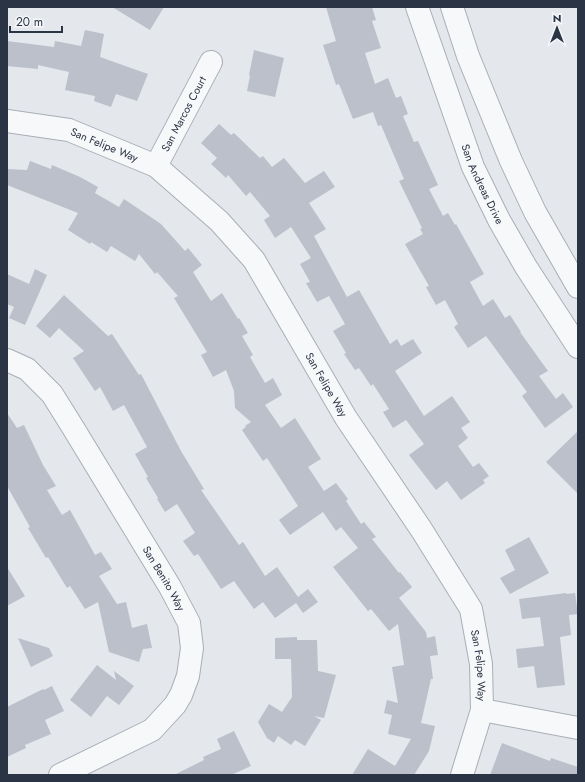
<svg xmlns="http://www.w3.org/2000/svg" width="585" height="782" font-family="Jost,sans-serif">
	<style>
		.building { fill: #bbc0ca }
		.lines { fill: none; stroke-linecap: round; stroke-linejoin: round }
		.minor-casing { stroke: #a9aeb7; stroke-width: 24 }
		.minor { stroke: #f7f8fa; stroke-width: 22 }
		.labels { text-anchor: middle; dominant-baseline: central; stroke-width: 3; stroke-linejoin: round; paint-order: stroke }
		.street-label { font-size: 11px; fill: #2b3445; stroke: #f4f6f9 }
	</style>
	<rect width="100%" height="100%" fill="#e4e7ec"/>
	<path class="building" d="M 112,7 L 164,7 L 150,30 Z
		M 326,7 L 372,7 L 376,20 L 372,21 L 381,48 L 365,53 L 375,84 L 388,78 L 396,98 L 401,96 L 408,114 L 403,116 L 414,142 L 418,141 L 438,185 L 429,189 L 443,216 L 448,213 L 455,225 L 456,224 L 484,274 L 470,282 L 483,306 L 493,299 L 505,318 L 510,315 L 521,332 L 520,332 L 548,371 L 539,376 L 556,399 L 563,393 L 573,407 L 545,428 L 522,396 L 527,392 L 486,336 L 468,348 L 454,327 L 458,324 L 445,300 L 436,305 L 426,287 L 429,286 L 405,244 L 423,234 L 420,229 L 422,228 L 399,181 L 404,179 L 381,125 L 378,126 L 373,112 L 353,119 L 339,84 L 336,85 L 323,45 L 336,41 Z
		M 85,30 L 104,34 L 100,57 L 148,74 L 137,101 L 116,94 L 111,107 L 94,101 L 95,96 L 65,90 L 69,72 L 38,65 L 38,69 L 7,66 L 7,41 L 54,47 L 55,41 L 81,46 Z
		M 254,50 L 284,58 L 275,97 L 247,91 L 250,76 L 249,75 Z
		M 219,124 L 231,135 L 234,133 L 260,158 L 263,156 L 272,167 L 284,158 L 305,183 L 324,171 L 335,187 L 309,203 L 326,229 L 314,236 L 347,297 L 359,290 L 390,344 L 397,339 L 401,346 L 413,339 L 422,353 L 395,371 L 424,416 L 452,396 L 470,422 L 461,428 L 468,438 L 458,446 L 473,467 L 479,463 L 489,476 L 483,480 L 485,483 L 461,500 L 447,481 L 436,490 L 409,455 L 424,444 L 406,420 L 393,428 L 383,412 L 389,409 L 373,384 L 371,386 L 359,368 L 355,370 L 344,354 L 346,353 L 333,331 L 345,324 L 329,296 L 317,302 L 306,283 L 310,282 L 300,264 L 311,258 L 291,227 L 275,238 L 264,220 L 270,216 L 250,192 L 246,196 L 228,175 L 226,178 L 211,164 L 217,158 L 201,143 Z
		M 30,161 L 51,169 L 52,165 L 80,177 L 98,187 L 95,193 L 119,207 L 124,199 L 161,224 L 185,251 L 188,248 L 202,265 L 193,272 L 211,301 L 222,293 L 238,319 L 239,318 L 248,333 L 242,336 L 253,355 L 250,357 L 265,383 L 273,378 L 282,395 L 265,405 L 281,428 L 295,418 L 321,459 L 308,467 L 324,491 L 336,483 L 348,499 L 346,501 L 361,524 L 364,522 L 376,537 L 372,539 L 399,573 L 400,572 L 412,587 L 399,598 L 426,632 L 427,638 L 435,636 L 438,655 L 430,656 L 433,679 L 431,679 L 421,723 L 435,726 L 429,751 L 414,775 L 352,775 L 368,749 L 395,766 L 411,739 L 388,734 L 392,715 L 384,713 L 387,700 L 398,703 L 392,667 L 404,665 L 398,624 L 389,631 L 371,609 L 368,611 L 333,567 L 358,548 L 341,527 L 336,531 L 323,512 L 290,535 L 279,520 L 298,506 L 267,458 L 263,461 L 242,430 L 246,427 L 245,426 L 251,422 L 235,408 L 234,391 L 226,370 L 213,377 L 201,355 L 207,352 L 174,298 L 178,296 L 157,272 L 155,274 L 139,254 L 135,261 L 111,246 L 107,252 L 91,242 L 90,244 L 68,230 L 78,213 L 7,185 L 7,169 L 27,170 Z
		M 35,269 L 47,275 L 25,325 L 9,318 L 14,307 L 7,304 L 7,274 L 29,284 Z
		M 64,295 L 108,336 L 112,334 L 139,375 L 141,374 L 181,451 L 204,489 L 201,490 L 239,545 L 243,542 L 265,576 L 277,567 L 298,597 L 308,589 L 318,602 L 303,613 L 296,603 L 275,618 L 263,602 L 254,609 L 234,581 L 221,589 L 198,554 L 194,556 L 183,541 L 195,533 L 177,504 L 165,512 L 157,499 L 158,498 L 146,478 L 148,477 L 135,454 L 147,447 L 124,405 L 113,411 L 100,387 L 95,391 L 73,358 L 84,351 L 59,328 L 50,338 L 36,326 Z
		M 7,413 L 17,428 L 24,425 L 43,465 L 56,486 L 47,490 L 62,515 L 70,510 L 95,555 L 101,552 L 112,569 L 99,576 L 117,604 L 126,602 L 132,628 L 147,624 L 152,648 L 143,649 L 139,662 L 109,652 L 98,602 L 85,609 L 70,586 L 67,588 L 48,557 L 46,558 L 28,528 L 30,527 L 7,486 Z
		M 578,431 L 578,494 L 546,462 Z
		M 529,537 L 549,573 L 510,594 L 500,578 L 515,570 L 505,550 Z
		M 7,567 L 25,596 L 7,606 Z
		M 566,593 L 566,594 L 575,593 L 578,614 L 569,615 L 571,635 L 560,637 L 565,685 L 537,688 L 534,666 L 518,668 L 516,649 L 544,646 L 540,617 L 522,619 L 519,599 Z
		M 297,637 L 297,640 L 317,640 L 318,671 L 336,675 L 324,718 L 314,716 L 321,720 L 305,746 L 295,740 L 291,745 L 278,736 L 274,743 L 267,738 L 258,722 L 269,704 L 282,712 L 292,697 L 291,659 L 275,659 L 275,638 Z
		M 18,638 L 49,648 L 53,656 L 31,667 Z
		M 97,665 L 116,680 L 114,671 L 134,686 L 119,705 L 107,696 L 91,717 L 70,700 Z
		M 52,686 L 64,711 L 45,720 L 51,734 L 25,745 L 26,748 L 7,757 L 7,707 L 43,689 L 44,690 Z
		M 234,731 L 251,766 L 231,775 L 174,775 L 204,760 L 203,757 L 221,749 L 217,739 Z
		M 502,743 L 550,761 L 551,758 L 578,767 L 578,775 L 490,775 Z"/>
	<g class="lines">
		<g class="minor-casing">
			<g id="minor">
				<path id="s1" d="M 417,7 L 473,167 L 499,220 L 526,267 L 578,347"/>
				<path d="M 452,7 L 468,56 L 511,161 L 535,212 L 578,287"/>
				<path id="s2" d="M 7,121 L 69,130 L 156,166 L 219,221 L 254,260 L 346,418 L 421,529 L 471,609 L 481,664 L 482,710 L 462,775"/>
				<path id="s3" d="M 156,166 L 211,62"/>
				<path id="s4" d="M 7,360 L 27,369 L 52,394 L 72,426 L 170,587 L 189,623 L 192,648 L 188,676 L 181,695 L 175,705 L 152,730 L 60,775"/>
				<path d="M 482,710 L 578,728"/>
			</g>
		</g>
		<use href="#minor" class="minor"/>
	</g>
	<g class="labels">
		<g class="street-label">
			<text stroke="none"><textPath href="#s3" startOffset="59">San Marcos Court</textPath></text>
			<text stroke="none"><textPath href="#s2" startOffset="101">San Felipe Way</textPath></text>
			<text stroke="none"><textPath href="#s1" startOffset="189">San Andreas Drive</textPath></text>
			<text stroke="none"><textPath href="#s2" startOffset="437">San Felipe Way</textPath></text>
			<text stroke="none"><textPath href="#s4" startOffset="273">San Benito Way</textPath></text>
			<text stroke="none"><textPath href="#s2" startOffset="761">San Felipe Way</textPath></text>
		</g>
	</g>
	<rect width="585" height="782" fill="none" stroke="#2b3445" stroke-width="16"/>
	<g transform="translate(557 28)" stroke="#f4f6f9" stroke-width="3" paint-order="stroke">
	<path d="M0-3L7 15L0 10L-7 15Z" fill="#2b3445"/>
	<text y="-6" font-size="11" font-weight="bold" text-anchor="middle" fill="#2b3445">N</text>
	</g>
	<path d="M10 26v6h52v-6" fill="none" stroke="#2b3445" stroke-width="2"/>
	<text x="16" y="26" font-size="12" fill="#2b3445" stroke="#f4f6f9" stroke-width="3" paint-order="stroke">20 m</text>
</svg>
